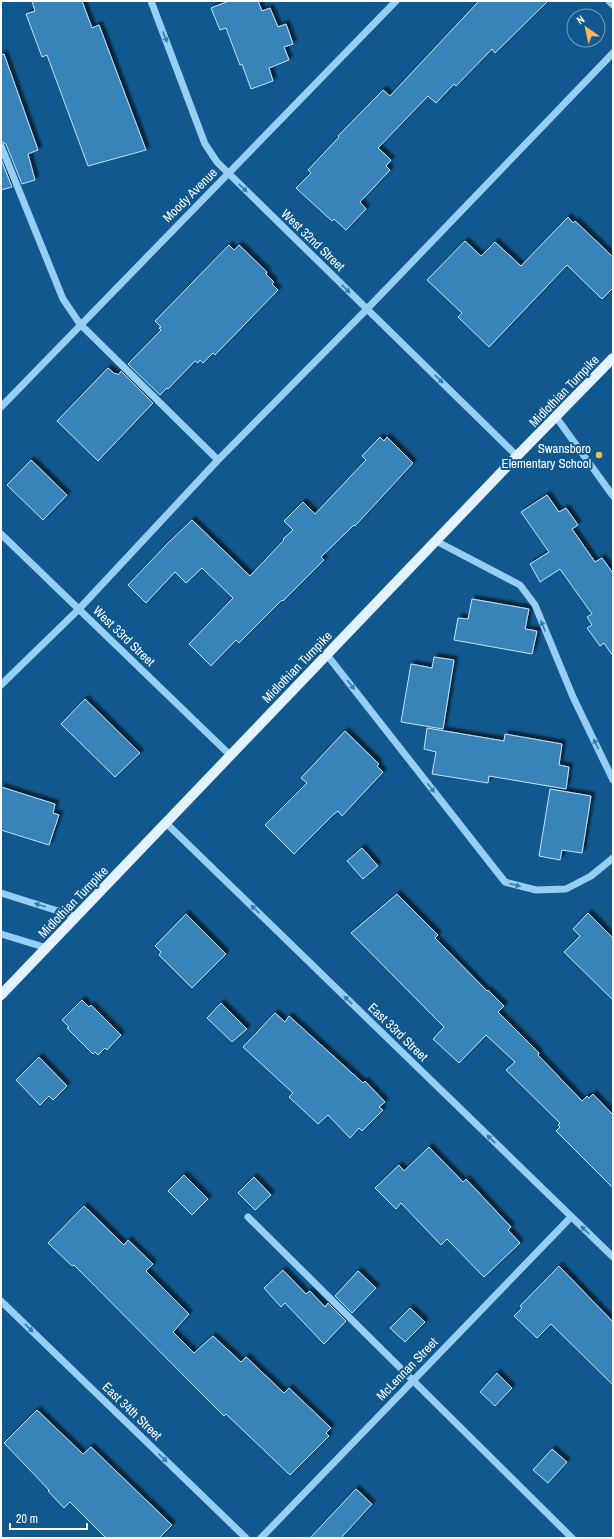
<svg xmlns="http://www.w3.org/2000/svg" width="614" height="1539" font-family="'Archivo Narrow',sans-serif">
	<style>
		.building { fill: #3883b7; stroke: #bfe4fd; filter: url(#shadow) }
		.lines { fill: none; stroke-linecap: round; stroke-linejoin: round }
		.minor { stroke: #97cef3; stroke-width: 7 }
		.major { stroke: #e3f2ff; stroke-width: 10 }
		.oneway { fill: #387bac }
		.poi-dot { fill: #ffb759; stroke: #10588d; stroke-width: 1.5 }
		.labels { text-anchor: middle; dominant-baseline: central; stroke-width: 4; stroke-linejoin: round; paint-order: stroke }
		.street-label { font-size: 13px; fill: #fff; stroke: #10588d }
		.poi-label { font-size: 13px; fill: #fff; stroke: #10588d; text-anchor: end }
	</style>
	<defs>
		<filter id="shadow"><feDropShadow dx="3.5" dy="-3.5" stdDeviation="1" flood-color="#0009"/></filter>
	</defs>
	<rect width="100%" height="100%" fill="#10588d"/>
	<path class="building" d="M 32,1 L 82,1 L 92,28 L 99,25 L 146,150 L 88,166 L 47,55 L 42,57 L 26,14 L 35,11 Z
		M 229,1 L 258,1 L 262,11 L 270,8 L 278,27 L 286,24 L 293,44 L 284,47 L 289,60 L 269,68 L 273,81 L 251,89 L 242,64 L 240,65 L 226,28 L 220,30 L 211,8 Z
		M 479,1 L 548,1 L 495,53 L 492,49 L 456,86 L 454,84 L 436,103 L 428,96 L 378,148 L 391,160 L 386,166 L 390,170 L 360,202 L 366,209 L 346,230 L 334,219 L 332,221 L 296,188 L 311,173 L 308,170 L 339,137 L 338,136 L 383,90 L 390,96 Z
		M 4,54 L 38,150 L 28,154 L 35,180 L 22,184 L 6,144 L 1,141 L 1,55 Z
		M 1,159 L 12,187 L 1,190 Z
		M 568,217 L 573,223 L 575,221 L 613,257 L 613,288 L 602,299 L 567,265 L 489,347 L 458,317 L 462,313 L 427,280 L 465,241 L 481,256 L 495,242 L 521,266 Z
		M 229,245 L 234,250 L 239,245 L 267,272 L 266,274 L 274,282 L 272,284 L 278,290 L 215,355 L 213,353 L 203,363 L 200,360 L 198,363 L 195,361 L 168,389 L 167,388 L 160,395 L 128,364 L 161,330 L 159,328 L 161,327 L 155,321 Z
		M 108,368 L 115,374 L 116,373 L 118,375 L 121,371 L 153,403 L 98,461 L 57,421 Z
		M 380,437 L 384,441 L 387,437 L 413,463 L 355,526 L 354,525 L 321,557 L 324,560 L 283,601 L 282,600 L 239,643 L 236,640 L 211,666 L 189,644 L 233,598 L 202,568 L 186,583 L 175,572 L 146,603 L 128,585 L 169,542 L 192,520 L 250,576 L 284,540 L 283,539 L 293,530 L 284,521 L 303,502 L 315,514 L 366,460 L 362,456 Z
		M 31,460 L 67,495 L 43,520 L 7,485 Z
		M 547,495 L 559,512 L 566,508 L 578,525 L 572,529 L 595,562 L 602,558 L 613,573 L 613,656 L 604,643 L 600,646 L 587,628 L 592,625 L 587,617 L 592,614 L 560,569 L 540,582 L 530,564 L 549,552 L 521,512 Z
		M 472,599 L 529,609 L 525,629 L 537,631 L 532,654 L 454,640 L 458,618 L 468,619 Z
		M 434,657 L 454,660 L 443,729 L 401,722 L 411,664 L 432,668 Z
		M 85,699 L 140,753 L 115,777 L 61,724 Z
		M 427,728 L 504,741 L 505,734 L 562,744 L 559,765 L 569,767 L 566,789 L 489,776 L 488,783 L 432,774 L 436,752 L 424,749 Z
		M 345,731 L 379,764 L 377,766 L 383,772 L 342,816 L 338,811 L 334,814 L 294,854 L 265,825 L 307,783 L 301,778 Z
		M 1,787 L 55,804 L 53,813 L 59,815 L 49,845 L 1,830 Z
		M 550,789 L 591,796 L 582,853 L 562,850 L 560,860 L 539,856 Z
		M 362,848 L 378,866 L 363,879 L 347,861 Z
		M 397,894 L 438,935 L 435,938 L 487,991 L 488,990 L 504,1006 L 498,1012 L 539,1053 L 538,1055 L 582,1101 L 587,1096 L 589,1098 L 593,1094 L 613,1115 L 613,1188 L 556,1131 L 560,1127 L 558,1125 L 560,1123 L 506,1070 L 515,1062 L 486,1035 L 459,1063 L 433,1039 L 444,1027 L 351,933 Z
		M 588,913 L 613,938 L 613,1000 L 564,952 L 580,936 L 573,929 Z
		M 186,914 L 226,954 L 192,988 L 159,955 L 161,952 L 155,946 Z
		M 82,1000 L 89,1007 L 91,1005 L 121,1035 L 107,1050 L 105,1048 L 98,1055 L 95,1052 L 93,1054 L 67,1028 L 69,1027 L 62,1020 Z
		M 221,1003 L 247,1029 L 232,1042 L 207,1018 Z
		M 275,1013 L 285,1022 L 289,1016 L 363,1083 L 365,1081 L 385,1102 L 379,1107 L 383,1110 L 362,1131 L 359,1128 L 350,1138 L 328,1115 L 318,1124 L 289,1097 L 293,1093 L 243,1047 Z
		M 39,1057 L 67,1086 L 53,1100 L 49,1096 L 40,1105 L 16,1080 Z
		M 429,1147 L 463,1182 L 466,1179 L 511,1227 L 508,1230 L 520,1243 L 484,1277 L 447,1239 L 441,1245 L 401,1203 L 396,1209 L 375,1188 L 399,1165 L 404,1171 Z
		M 184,1175 L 208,1199 L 192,1215 L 168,1191 Z
		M 254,1177 L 271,1195 L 255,1210 L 238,1193 Z
		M 84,1206 L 124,1245 L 128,1240 L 153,1264 L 146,1271 L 189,1314 L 173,1332 L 194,1353 L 213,1336 L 241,1362 L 246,1357 L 284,1393 L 289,1388 L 331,1428 L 326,1433 L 329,1436 L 290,1475 L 226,1414 L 224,1416 L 207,1399 L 74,1265 L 72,1266 L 48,1243 Z
		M 559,1266 L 613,1322 L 613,1385 L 551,1324 L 537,1338 L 514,1316 L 522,1308 L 520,1306 Z
		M 283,1270 L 306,1294 L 310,1291 L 325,1307 L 328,1303 L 346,1321 L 324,1344 L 285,1303 L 281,1307 L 264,1288 Z
		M 358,1271 L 376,1288 L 352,1313 L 335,1296 Z
		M 410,1308 L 425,1322 L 405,1342 L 390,1328 Z
		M 497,1373 L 512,1388 L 495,1406 L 480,1392 Z
		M 37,1410 L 83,1454 L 91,1447 L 172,1525 L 159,1538 L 106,1538 L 70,1502 L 64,1508 L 48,1491 L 49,1490 L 4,1443 Z
		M 552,1449 L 567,1462 L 548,1483 L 533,1470 Z
		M 356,1489 L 372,1504 L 341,1538 L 310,1538 Z"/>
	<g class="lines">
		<path class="minor" d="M 151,1 L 205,144 L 217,162 L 517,456
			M 609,1 L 613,5
			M 1,146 L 63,299 L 80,324 L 218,460
			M 1,407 L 396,1
			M 556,417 L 613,496
			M 1,534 L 231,756
			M 436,541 L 520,585 L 535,605 L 573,697 L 613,780
			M 327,655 L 505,882 L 536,890 L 566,889 L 591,876 L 613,858
			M 1,685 L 79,609 L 218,460 L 367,309 L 613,53
			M 166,823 L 613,1257
			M 1,893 L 77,917
			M 1,934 L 47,948
			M 248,1217 L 572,1538
			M 1,1301 L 246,1538
			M 261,1538 L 571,1217"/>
		<path class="major" d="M 1,995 L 517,456 L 613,358"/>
	</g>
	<defs><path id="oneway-solid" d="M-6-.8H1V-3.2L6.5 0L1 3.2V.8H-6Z"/></defs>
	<g class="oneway">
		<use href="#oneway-solid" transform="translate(165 37) rotate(69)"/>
		<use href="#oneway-solid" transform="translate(243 188) rotate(44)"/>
		<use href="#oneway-solid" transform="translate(346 289) rotate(44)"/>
		<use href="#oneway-solid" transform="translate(439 379) rotate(44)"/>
		<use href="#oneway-solid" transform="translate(543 626) rotate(-113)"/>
		<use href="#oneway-solid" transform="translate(351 685) rotate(52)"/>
		<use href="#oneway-solid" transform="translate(596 744) rotate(-116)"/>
		<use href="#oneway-solid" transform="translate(431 788) rotate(52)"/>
		<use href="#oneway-solid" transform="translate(515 885) rotate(14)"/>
		<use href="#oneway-solid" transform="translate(40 905) rotate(-163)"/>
		<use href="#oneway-solid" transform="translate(255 909) rotate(-136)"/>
		<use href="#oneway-solid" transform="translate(348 1000) rotate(-136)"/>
		<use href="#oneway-solid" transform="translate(491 1139) rotate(-136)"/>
		<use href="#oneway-solid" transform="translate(585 1230) rotate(-137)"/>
		<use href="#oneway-solid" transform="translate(29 1328) rotate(44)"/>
		<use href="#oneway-solid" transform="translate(163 1458) rotate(44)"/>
	</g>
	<circle class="poi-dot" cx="599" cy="455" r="4"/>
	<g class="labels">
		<g class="street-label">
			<text transform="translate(190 195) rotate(-45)">Moody Avenue</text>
			<text transform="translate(313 240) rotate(44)">West 32nd Street</text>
			<text transform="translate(564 391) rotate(-46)">Midlothian Turnpike</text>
			<text transform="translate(124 636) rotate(44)">West 33rd Street</text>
			<text transform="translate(297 667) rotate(-46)">Midlothian Turnpike</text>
			<text transform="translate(73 902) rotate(-46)">Midlothian Turnpike</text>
			<text transform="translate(398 1032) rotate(44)">East 33rd Street</text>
			<text transform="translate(407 1369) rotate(-46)">McLennan Street</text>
			<text transform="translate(132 1411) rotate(44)">East 34th Street</text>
		</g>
		<g class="poi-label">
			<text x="591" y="448">Swansboro<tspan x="591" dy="15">Elementary School</tspan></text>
		</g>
	</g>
	<rect width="614" height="1539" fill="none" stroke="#ffffff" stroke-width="4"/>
	<g transform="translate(586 28) rotate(326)"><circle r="19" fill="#10588d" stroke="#709bbb"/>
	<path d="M0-3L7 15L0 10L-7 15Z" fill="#ffb759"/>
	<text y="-6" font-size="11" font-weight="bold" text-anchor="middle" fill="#ffffff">N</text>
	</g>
	<path d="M10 1523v6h77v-6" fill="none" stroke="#ffffff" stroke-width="2"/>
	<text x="16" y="1523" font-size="12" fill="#ffffff" stroke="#10588d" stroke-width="3" paint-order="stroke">20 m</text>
</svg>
